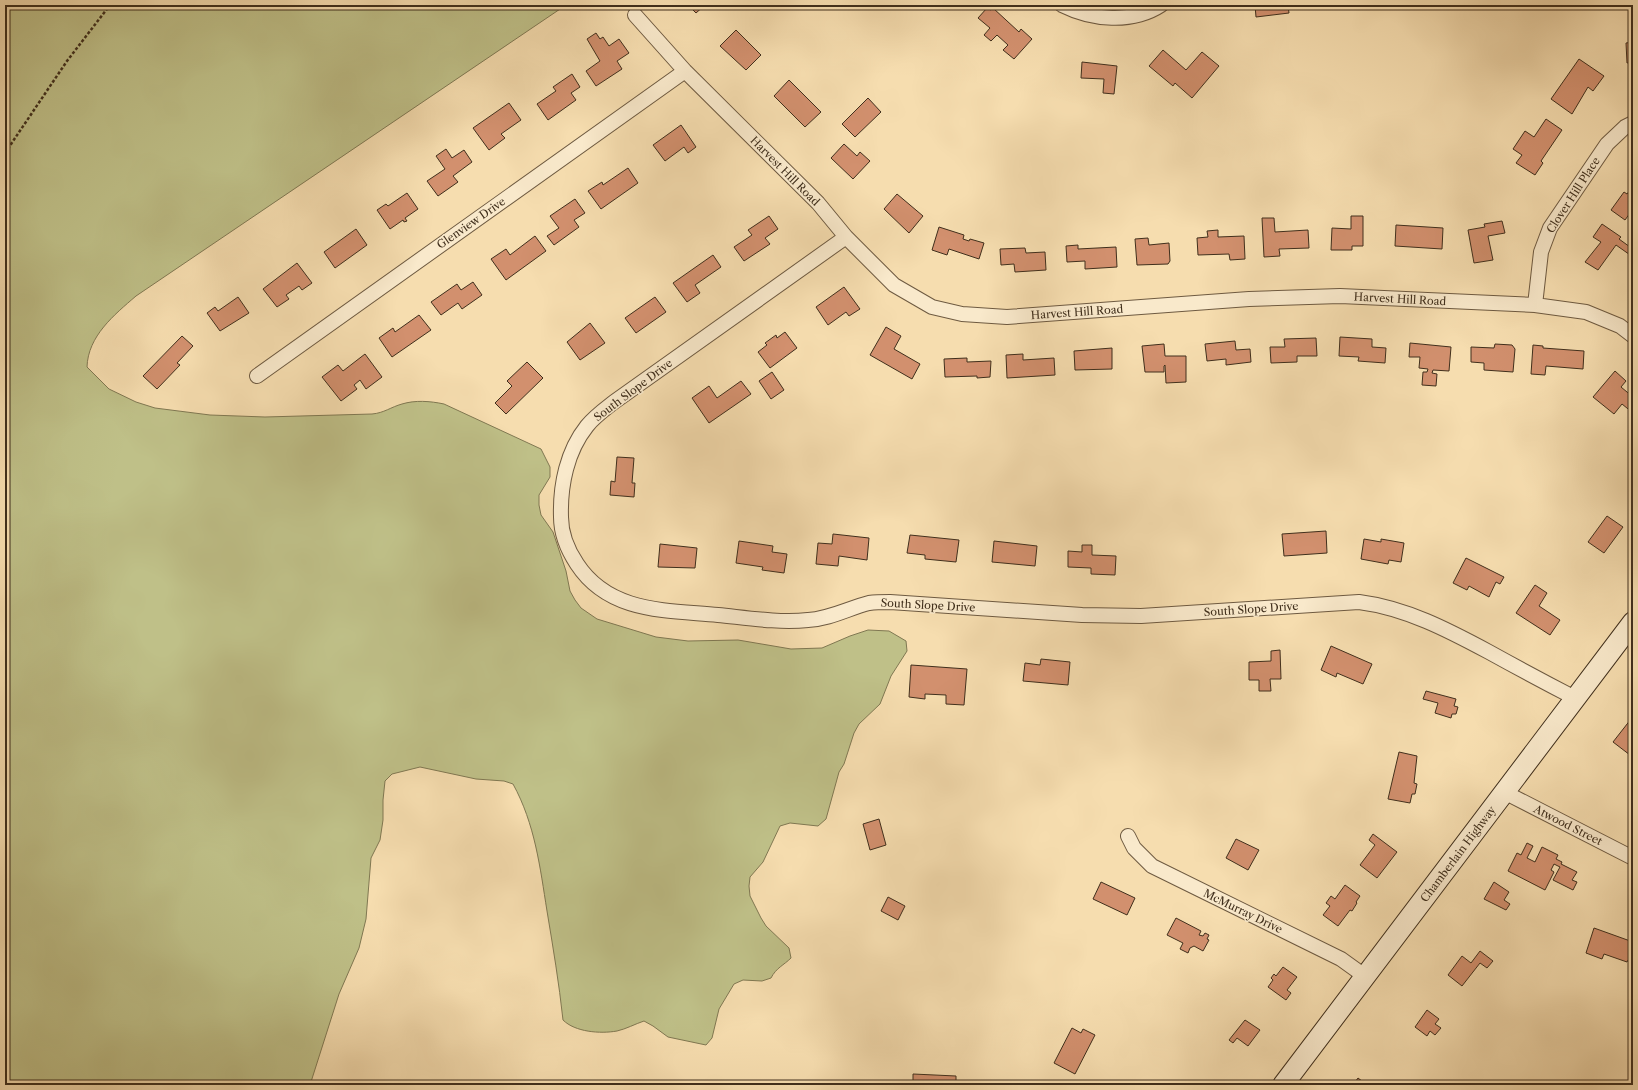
<svg xmlns="http://www.w3.org/2000/svg" width="1638" height="1090" font-family="'Libre Caslon Text',serif">
	<style>
		.green { fill: #bfc088; stroke: #807852 }
		.building { fill: #d2906e; stroke: #402f1c }
		.lines { fill: none; stroke-linecap: round; stroke-linejoin: round }
		.minor-casing { stroke: #6e5a41; stroke-width: 16 }
		.secondary-casing { stroke: #402f1c; stroke-width: 22 }
		.path { stroke: #402f1c; stroke-width: 2.5; stroke-dasharray: 3 2; stroke-linecap: butt }
		.minor { stroke: #f9e9cb; stroke-width: 14 }
		.secondary { stroke: #f9e9cb; stroke-width: 20 }
		.labels { text-anchor: middle; dominant-baseline: central; stroke-width: 3; stroke-linejoin: round; paint-order: stroke }
		.street-label { font-size: 11px; fill: #402f1c; stroke: #f9e9cb }
	</style>
	<rect width="100%" height="100%" fill="#f6ddaf"/>
	<filter id="stains"><feTurbulence type="fractalNoise" baseFrequency=".005" numOctaves="4"/><feColorMatrix values="0 0 0 0 .2 0 0 0 0 .09 0 0 0 0 .02 0 0 0 .5 -.17"/></filter>
	<radialGradient id="worn" r=".72"><stop offset=".6" stop-color="#630" stop-opacity="0"/><stop offset="1" stop-color="#630" stop-opacity=".3"/></radialGradient>
	<path class="green" d="M 5,5 L 566,5 L 136,296 C 114,315 88,336 87,367 L 109,389 L 136,402 L 155,408 L 210,415 L 265,417 L 372,414 C 384,413 391,407 402,404 C 415,400 430,401 444,404 L 541,449 L 550,467 L 550,477 L 539,495 L 539,505 L 541,515 L 553,532 L 566,571 L 570,591 L 575,600 L 581,608 L 597,619 L 656,637 L 688,641 L 738,640 L 791,649 L 822,648 L 850,636 L 868,630 L 889,631 L 906,641 L 907,651 L 891,676 L 880,704 L 859,724 L 854,733 L 844,764 L 839,772 L 826,819 L 818,826 L 790,823 L 780,826 L 763,862 L 750,877 L 749,886 L 750,896 L 761,918 L 766,926 L 789,948 L 791,958 C 784,965 776,968 771,978 L 762,981 L 743,980 L 734,984 L 719,1009 L 712,1038 L 706,1045 L 668,1037 L 653,1026 L 644,1021 C 635,1024 626,1029 617,1031 C 600,1034 575,1032 563,1020 C 559,983 553,947 547,911 C 540,867 535,824 513,784 L 504,781 L 476,779 L 420,767 L 392,774 L 385,781 L 383,800 L 383,820 L 380,840 L 371,858 L 366,919 L 359,948 L 339,994 L 310,1085 L 5,1085 Z"/>
	<path class="building" d="M 688,5 L 705,5 L 696,13 Z
		M 1255,5 L 1288,5 L 1289,13 L 1256,17 Z
		M 987,8 L 991,10 L 993,8 L 1019,32 L 1021,29 L 1032,39 L 1014,59 L 1003,50 L 1008,45 L 997,35 L 991,41 L 984,35 L 990,28 L 978,18 Z
		M 736,30 L 761,55 L 746,70 L 720,46 Z
		M 596,33 L 600,39 L 603,37 L 609,46 L 619,39 L 629,53 L 617,61 L 622,69 L 596,86 L 586,71 L 600,61 L 587,39 Z
		M 1633,42 L 1633,62 L 1627,63 L 1626,43 Z
		M 1163,50 L 1186,70 L 1202,52 L 1219,66 L 1192,98 L 1175,83 L 1173,86 L 1149,66 Z
		M 1579,59 L 1604,76 L 1593,91 L 1588,87 L 1572,114 L 1551,99 Z
		M 1082,62 L 1117,66 L 1114,94 L 1103,93 L 1104,79 L 1081,78 Z
		M 572,74 L 580,87 L 571,93 L 576,100 L 548,120 L 537,104 L 556,91 L 553,87 Z
		M 789,80 L 821,112 L 805,127 L 774,96 Z
		M 868,98 L 881,112 L 855,137 L 842,124 Z
		M 509,103 L 521,120 L 501,134 L 505,138 L 489,150 L 473,128 Z
		M 1546,119 L 1562,130 L 1541,161 L 1543,163 L 1535,175 L 1516,163 L 1522,155 L 1513,149 L 1525,131 L 1534,137 Z
		M 681,125 L 696,147 L 688,153 L 684,147 L 665,161 L 653,145 Z
		M 844,144 L 857,156 L 860,152 L 870,161 L 853,179 L 831,158 Z
		M 446,149 L 452,158 L 464,150 L 472,162 L 453,176 L 458,182 L 438,196 L 427,181 L 445,169 L 436,156 Z
		M 628,168 L 638,183 L 601,209 L 588,191 L 602,182 L 603,185 Z
		M 1633,186 L 1633,209 L 1625,220 L 1611,210 L 1624,192 L 1627,194 Z
		M 407,193 L 418,209 L 405,218 L 407,221 L 404,222 L 403,220 L 390,229 L 377,210 L 386,204 L 388,206 Z
		M 897,194 L 923,216 L 909,233 L 884,209 Z
		M 575,199 L 585,213 L 574,220 L 579,227 L 554,245 L 547,236 L 559,228 L 550,216 Z
		M 769,216 L 778,229 L 765,238 L 770,244 L 744,261 L 734,247 L 752,235 L 748,230 Z
		M 1351,216 L 1363,216 L 1363,246 L 1352,246 L 1352,250 L 1331,250 L 1332,228 L 1351,229 Z
		M 1262,218 L 1274,218 L 1275,232 L 1308,230 L 1309,248 L 1279,249 L 1280,256 L 1264,257 Z
		M 1502,221 L 1505,233 L 1488,236 L 1493,260 L 1474,263 L 1468,230 L 1485,227 L 1484,224 Z
		M 1602,224 L 1621,237 L 1619,239 L 1630,247 L 1632,244 L 1633,245 L 1633,257 L 1616,245 L 1598,270 L 1585,262 L 1601,242 L 1593,237 Z
		M 1396,225 L 1443,228 L 1442,249 L 1395,246 Z
		M 939,227 L 964,235 L 963,239 L 969,241 L 970,239 L 984,243 L 979,259 L 949,249 L 947,255 L 932,250 Z
		M 356,229 L 367,245 L 335,268 L 324,252 Z
		M 1218,230 L 1218,237 L 1244,236 L 1245,259 L 1230,260 L 1229,254 L 1198,255 L 1197,238 L 1208,237 L 1207,231 Z
		M 535,236 L 546,251 L 506,280 L 491,259 L 506,249 L 510,255 Z
		M 1148,238 L 1149,245 L 1169,243 L 1170,261 L 1168,264 L 1137,265 L 1135,239 Z
		M 1078,245 L 1078,249 L 1116,247 L 1117,267 L 1085,269 L 1085,261 L 1067,262 L 1066,246 Z
		M 1025,248 L 1026,253 L 1045,252 L 1046,270 L 1015,272 L 1014,264 L 1001,265 L 1000,249 Z
		M 713,255 L 721,267 L 695,285 L 700,293 L 687,302 L 673,283 Z
		M 297,263 L 312,283 L 302,290 L 299,286 L 286,295 L 289,299 L 277,307 L 263,289 Z
		M 473,282 L 482,295 L 462,309 L 458,303 L 441,315 L 431,302 L 457,284 L 461,290 Z
		M 844,287 L 860,309 L 849,316 L 846,312 L 828,325 L 816,307 Z
		M 238,297 L 249,313 L 220,331 L 207,313 L 215,307 L 218,311 Z
		M 655,297 L 666,312 L 636,333 L 625,318 Z
		M 419,315 L 431,330 L 392,357 L 379,338 L 393,328 L 395,332 Z
		M 590,323 L 605,343 L 580,360 L 567,342 Z
		M 886,327 L 901,336 L 894,349 L 920,364 L 912,379 L 870,355 Z
		M 785,332 L 797,348 L 770,368 L 758,352 L 767,345 L 765,343 L 776,335 L 777,338 Z
		M 182,336 L 193,346 L 177,363 L 180,365 L 157,389 L 143,376 Z
		M 1340,337 L 1372,339 L 1372,347 L 1386,348 L 1385,363 L 1358,361 L 1359,357 L 1339,356 Z
		M 1316,338 L 1317,356 L 1297,356 L 1297,362 L 1271,363 L 1270,347 L 1285,347 L 1284,339 Z
		M 1235,341 L 1236,350 L 1250,349 L 1251,362 L 1226,365 L 1226,359 L 1207,361 L 1205,344 Z
		M 1410,343 L 1451,347 L 1449,371 L 1433,370 L 1432,373 L 1437,374 L 1436,386 L 1422,385 L 1423,372 L 1427,372 L 1428,369 L 1419,368 L 1420,357 L 1409,357 Z
		M 1164,344 L 1165,356 L 1186,356 L 1186,382 L 1166,383 L 1165,365 L 1164,366 L 1164,372 L 1145,372 L 1142,346 Z
		M 1495,344 L 1512,345 L 1515,349 L 1513,372 L 1484,370 L 1484,363 L 1471,362 L 1471,347 L 1494,348 Z
		M 1533,345 L 1543,346 L 1543,348 L 1584,351 L 1583,369 L 1546,366 L 1545,375 L 1531,374 Z
		M 1112,348 L 1112,369 L 1075,370 L 1074,351 Z
		M 365,354 L 382,377 L 366,389 L 360,380 L 354,385 L 357,389 L 341,401 L 322,377 L 338,365 L 343,371 Z
		M 1023,354 L 1023,360 L 1054,358 L 1055,375 L 1007,378 L 1006,355 Z
		M 967,358 L 967,362 L 991,361 L 990,377 L 977,378 L 977,376 L 945,377 L 944,359 Z
		M 527,362 L 543,378 L 506,414 L 495,403 L 512,386 L 507,381 Z
		M 1615,371 L 1626,381 L 1621,387 L 1633,397 L 1633,413 L 1622,404 L 1614,414 L 1593,397 Z
		M 772,372 L 784,390 L 771,399 L 759,381 Z
		M 741,381 L 751,394 L 709,423 L 692,398 L 709,386 L 717,398 Z
		M 617,457 L 634,458 L 632,483 L 635,483 L 634,497 L 610,495 L 611,481 L 615,482 Z
		M 1607,516 L 1623,527 L 1604,553 L 1588,542 Z
		M 1326,531 L 1327,553 L 1284,556 L 1282,534 Z
		M 833,534 L 869,538 L 867,560 L 839,556 L 838,566 L 816,564 L 818,543 L 832,544 Z
		M 910,535 L 959,540 L 956,562 L 925,559 L 925,555 L 907,553 Z
		M 1364,539 L 1381,542 L 1381,539 L 1404,543 L 1401,562 L 1389,560 L 1388,564 L 1361,559 Z
		M 739,541 L 773,546 L 772,552 L 787,554 L 784,573 L 762,570 L 763,567 L 736,563 Z
		M 994,541 L 1037,546 L 1035,566 L 992,562 Z
		M 660,544 L 697,548 L 695,568 L 658,567 Z
		M 1082,545 L 1092,545 L 1092,555 L 1116,556 L 1115,575 L 1091,574 L 1091,568 L 1068,567 L 1068,551 L 1082,552 Z
		M 1466,558 L 1504,577 L 1500,584 L 1496,582 L 1489,597 L 1469,586 L 1467,590 L 1453,583 Z
		M 1535,585 L 1547,593 L 1539,606 L 1560,620 L 1550,635 L 1516,613 Z
		M 1331,646 L 1372,664 L 1363,684 L 1337,673 L 1336,677 L 1321,670 Z
		M 1280,650 L 1281,679 L 1270,679 L 1271,691 L 1259,691 L 1259,680 L 1249,680 L 1249,662 L 1271,661 L 1271,651 Z
		M 1041,659 L 1070,662 L 1068,685 L 1023,681 L 1025,663 L 1040,665 Z
		M 911,665 L 967,669 L 964,705 L 946,704 L 946,695 L 925,694 L 925,699 L 909,697 Z
		M 1426,691 L 1456,699 L 1454,706 L 1458,707 L 1456,714 L 1452,714 L 1451,718 L 1435,713 L 1438,703 L 1423,699 Z
		M 1631,719 L 1633,720 L 1633,751 L 1630,755 L 1613,742 Z
		M 1399,752 L 1417,756 L 1414,783 L 1417,784 L 1415,794 L 1412,794 L 1410,803 L 1388,799 Z
		M 879,819 L 886,845 L 870,850 L 863,824 Z
		M 1373,834 L 1397,852 L 1377,878 L 1360,865 L 1375,845 L 1369,840 Z
		M 1236,839 L 1259,850 L 1248,870 L 1226,858 Z
		M 1527,843 L 1533,846 L 1527,858 L 1535,862 L 1542,847 L 1558,855 L 1556,859 L 1562,862 L 1561,864 L 1577,872 L 1572,880 L 1577,882 L 1573,890 L 1553,880 L 1560,867 L 1554,864 L 1551,870 L 1554,872 L 1545,890 L 1508,871 L 1517,853 L 1521,855 Z
		M 1101,882 L 1135,898 L 1127,915 L 1093,899 Z
		M 1494,882 L 1509,892 L 1504,900 L 1510,904 L 1506,910 L 1484,899 Z
		M 1345,885 L 1360,896 L 1356,902 L 1357,903 L 1352,911 L 1350,910 L 1338,926 L 1323,915 L 1330,906 L 1326,903 L 1331,896 L 1335,899 Z
		M 888,897 L 905,906 L 898,920 L 881,911 Z
		M 1176,918 L 1201,931 L 1199,935 L 1203,936 L 1205,933 L 1209,935 L 1207,939 L 1209,940 L 1203,951 L 1194,946 L 1190,948 L 1188,953 L 1180,949 L 1183,943 L 1167,935 Z
		M 1594,928 L 1633,942 L 1633,962 L 1628,960 L 1627,962 L 1604,954 L 1602,959 L 1586,953 Z
		M 1480,951 L 1493,961 L 1487,968 L 1480,963 L 1462,986 L 1448,975 L 1462,956 L 1471,963 Z
		M 1283,967 L 1297,977 L 1287,990 L 1291,993 L 1286,1000 L 1268,987 L 1273,980 L 1271,978 L 1274,974 L 1276,976 Z
		M 1427,1010 L 1439,1019 L 1435,1024 L 1441,1028 L 1435,1035 L 1430,1031 L 1427,1036 L 1415,1027 Z
		M 1245,1020 L 1260,1030 L 1248,1046 L 1237,1038 L 1233,1043 L 1229,1040 Z
		M 1072,1028 L 1081,1033 L 1083,1029 L 1095,1035 L 1075,1074 L 1054,1063 Z
		M 913,1074 L 956,1076 L 956,1085 L 913,1085 Z
		M 1358,1078 L 1367,1085 L 1353,1085 Z"/>
	<g class="lines">
		<g class="minor-casing">
			<path id="minor" d="M 1062,5 C 1092,20 1132,24 1161,5
				M 635,15 L 685,71 L 818,203 L 846,237 L 894,285 L 932,307 L 962,314 L 1007,317 L 1249,299 L 1340,296 L 1535,305 L 1586,312 L 1620,326 L 1633,336
				M 846,237 L 614,402 C 605,409 594,417 587,426 C 567,451 560,485 561,517 C 561,535 567,549 577,564 C 609,613 666,610 718,615 C 748,618 779,623 808,620 C 830,619 849,608 869,603 C 876,602 884,602 890,602 L 1082,615 L 1141,616 L 1359,602 C 1406,608 1448,630 1489,652 C 1518,668 1546,683 1575,698
				M 1535,305 L 1541,252 L 1550,228 L 1607,144 L 1625,127 L 1633,123
				M 257,376 L 685,71
				M 1504,792 L 1633,858
				M 1128,836 L 1134,848 L 1152,866 L 1341,959 L 1366,977"/>
		</g>
		<g class="secondary-casing">
			<path id="secondary" d="M 1283,1085 L 1633,622"/>
		</g>
		<path class="path" d="M 5,153 L 67,61 L 110,5"/>
		<use href="#minor" class="minor"/>
		<use href="#secondary" class="secondary"/>
	</g>
	<g class="labels">
		<g class="street-label">
			<text transform="translate(785 171) rotate(45)">Harvest Hill Road</text>
			<text transform="translate(1573 195) rotate(-57)">Clover Hill Place</text>
			<text transform="translate(471 223) rotate(-35)">Glenview Drive</text>
			<text transform="translate(1400 299) rotate(3)">Harvest Hill Road</text>
			<text transform="translate(1077 312) rotate(-4)">Harvest Hill Road</text>
			<text transform="translate(633 390) rotate(-37)">South Slope Drive</text>
			<text transform="translate(928 605) rotate(3)">South Slope Drive</text>
			<text transform="translate(1251 609) rotate(-4)">South Slope Drive</text>
			<text transform="translate(1568 825) rotate(27)">Atwood Street</text>
			<text transform="translate(1458 854) rotate(-53)">Chamberlain Highway</text>
			<text transform="translate(1243 911) rotate(26)">McMurray Drive</text>
		</g>
	</g>
	<rect width="1638" height="1090" fill="none" stroke="#f6ddaf" stroke-width="20"/>
	<rect x="6" y="6" width="1626" height="1078" fill="none" stroke="#402f1c" stroke-width="2"/>
	<rect x="10" y="10" width="1618" height="1070" fill="none" stroke="#402f1c"/>
	<rect width="100%" height="100%" filter="url(#stains)"/>
	<rect width="100%" height="100%" fill="url(#worn)"/>
</svg>
